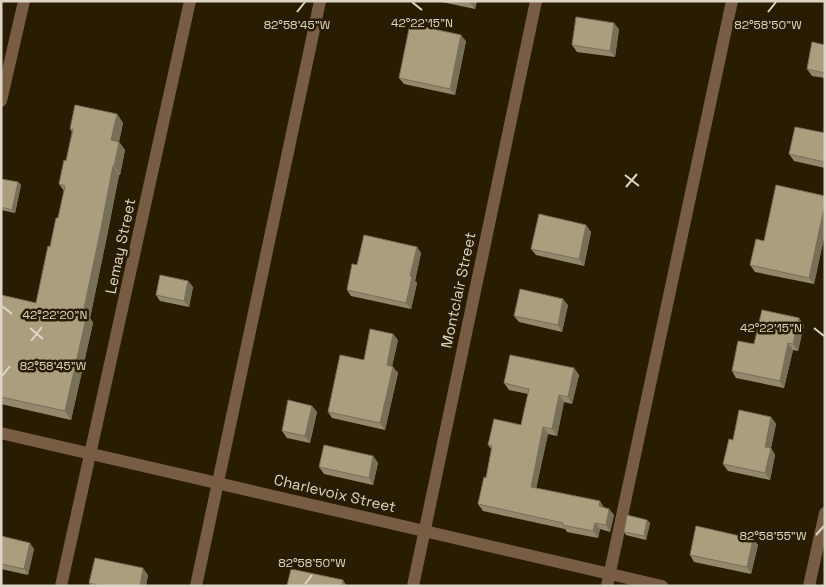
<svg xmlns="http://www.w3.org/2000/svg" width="826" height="587" font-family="'Space Grotesk',sans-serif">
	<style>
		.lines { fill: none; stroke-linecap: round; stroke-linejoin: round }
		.minor { stroke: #785c44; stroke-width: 12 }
		.wall { fill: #93886d }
		.shaded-wall { fill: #786f59 }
		.building { fill: #ab9e7f; stroke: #786f59 }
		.ticks { fill: none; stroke: #ddd6c7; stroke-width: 2 }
		.labels { text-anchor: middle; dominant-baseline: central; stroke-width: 5; stroke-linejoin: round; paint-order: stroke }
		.street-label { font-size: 15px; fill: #ddd6c7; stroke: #281d02 }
		.ticks-label { font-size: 12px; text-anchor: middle; fill: #ddd6c7; stroke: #281d02; stroke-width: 5; stroke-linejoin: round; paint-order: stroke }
	</style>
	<rect width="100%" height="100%" fill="#281d02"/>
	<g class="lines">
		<path class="minor" d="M 1,101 L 24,1
			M 1,433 L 662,586
			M 61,586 L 190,1
			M 196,586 L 320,1
			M 413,586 L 536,1
			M 607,586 L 732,1
			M 809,586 L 825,513"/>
	</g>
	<path class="wall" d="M 437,1 L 477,1 L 475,9 Z
		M 619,29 L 615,57 L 577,52 L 572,45 Z
		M 466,41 L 455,95 L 404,84 L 399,78 Z
		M 825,45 L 825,78 L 812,76 L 807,69 Z
		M 117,114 L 123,123 L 119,142 L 125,150 L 120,175 L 119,175 L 107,236 L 90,318 L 93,323 L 71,420 L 1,404 L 1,295 L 36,303 L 50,247 L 58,218 L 64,191 L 59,184 L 66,161 L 72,132 L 70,129 Z
		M 825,133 L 825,168 L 794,161 L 789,154 Z
		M 1,179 L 18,182 L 21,185 L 15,213 L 1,210 Z
		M 825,196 L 825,233 L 814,284 L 755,272 L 750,265 L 764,241 Z
		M 586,225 L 591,232 L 584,266 L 536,255 L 531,249 Z
		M 417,247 L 421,253 L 415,281 L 417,283 L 411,309 L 351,296 L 347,290 L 357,265 Z
		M 188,281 L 193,287 L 189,307 L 160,301 L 156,295 Z
		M 568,305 L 562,332 L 519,322 L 514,316 Z
		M 804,325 L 798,351 L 793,350 L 784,388 L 736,378 L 732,371 L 754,344 Z
		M 393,334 L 398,340 L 392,366 L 398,373 L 385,430 L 332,418 L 328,412 L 364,360 Z
		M 574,368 L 579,375 L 572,404 L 564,402 L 557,436 L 548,434 L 536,488 L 609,509 L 614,515 L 610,532 L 600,529 L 598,538 L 567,532 L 565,529 L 483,511 L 478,504 L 486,478 L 492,450 L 488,445 L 521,425 L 528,394 L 509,390 L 504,383 Z
		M 312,406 L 317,412 L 310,443 L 287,438 L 282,431 Z
		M 771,417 L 776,424 L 771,448 L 775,455 L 770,480 L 728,471 L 723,464 L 733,440 Z
		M 373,456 L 378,463 L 373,485 L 324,474 L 319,467 Z
		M 647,520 L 650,523 L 646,540 L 626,535 L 624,532 Z
		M 1,536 L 34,549 L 28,575 L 1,569 Z
		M 753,539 L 758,545 L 751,574 L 694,562 L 690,555 Z
		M 148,575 L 146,586 L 91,586 L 89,583 Z"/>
	<path class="shaded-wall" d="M 470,1 L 477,1 L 475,9 L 470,3 Z
		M 614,23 L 619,29 L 615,57 L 610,51 Z
		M 461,35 L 466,41 L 455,95 L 450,89 Z
		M 117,114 L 123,123 L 117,149 L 111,140 Z
		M 119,142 L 125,150 L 120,175 L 114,166 Z
		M 113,166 L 119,175 L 107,236 L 90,318 L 93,323 L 71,420 L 65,411 L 83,313 Z
		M 18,182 L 21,185 L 15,213 L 12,210 Z
		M 825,204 L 825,233 L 814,284 L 809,278 Z
		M 586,225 L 591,232 L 584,266 L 579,259 Z
		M 417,247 L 421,253 L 415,281 L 417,283 L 411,309 L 406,303 L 410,276 Z
		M 188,281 L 193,287 L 189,307 L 184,301 Z
		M 563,299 L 568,305 L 562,332 L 558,325 Z
		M 799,318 L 804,325 L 798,351 L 793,344 Z
		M 393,334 L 398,340 L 391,371 L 387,365 Z
		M 788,343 L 793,350 L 784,388 L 780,381 Z
		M 393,367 L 398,373 L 385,430 L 380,423 Z
		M 574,368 L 579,375 L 572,404 L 568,397 Z
		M 559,395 L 564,402 L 557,436 L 552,429 Z
		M 312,406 L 317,412 L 310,443 L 305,436 Z
		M 771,417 L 776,424 L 771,448 L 775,455 L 770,480 L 765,473 L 765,447 Z
		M 543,427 L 548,434 L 535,494 L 531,487 Z
		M 373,456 L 378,463 L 373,485 L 369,478 Z
		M 600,501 L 604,507 L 599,506 Z
		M 609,509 L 614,515 L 610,532 L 606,525 Z
		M 647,520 L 650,523 L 646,540 L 644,536 Z
		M 595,523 L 600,529 L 598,538 L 593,531 Z
		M 753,539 L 758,545 L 751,574 L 747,567 Z
		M 30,543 L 34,549 L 28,575 L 24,569 Z
		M 143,568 L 148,575 L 146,586 L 140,586 Z
		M 343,580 L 347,586 L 342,586 Z"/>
	<path class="building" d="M 576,17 L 614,23 L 610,51 L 572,45 Z
		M 410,24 L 461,35 L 450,89 L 399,78 Z
		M 812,42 L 825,45 L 825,73 L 807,69 Z
		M 75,105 L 117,114 L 111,140 L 119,142 L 114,166 L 113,166 L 101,228 L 83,313 L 87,314 L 65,411 L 1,397 L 1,295 L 36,303 L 48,246 L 50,247 L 56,218 L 58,218 L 65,186 L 59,184 L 64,160 L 66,161 L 73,129 L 70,129 Z
		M 795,127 L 825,133 L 825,162 L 789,154 Z
		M 1,179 L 18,182 L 12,210 L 1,207 Z
		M 776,185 L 825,196 L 825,204 L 809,278 L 750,265 L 756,239 L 764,241 Z
		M 539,214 L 586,225 L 579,259 L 531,249 Z
		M 364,235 L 417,247 L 410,276 L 412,277 L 406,303 L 347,290 L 352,264 L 357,265 Z
		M 160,275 L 188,281 L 184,301 L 156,295 Z
		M 520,289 L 563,299 L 558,325 L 514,316 Z
		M 762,310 L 799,318 L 793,344 L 788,343 L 780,381 L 732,371 L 738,341 L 754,344 Z
		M 370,329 L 393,334 L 387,365 L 393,367 L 380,423 L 328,412 L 340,355 L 364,360 Z
		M 510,355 L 574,368 L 568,397 L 559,395 L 552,429 L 543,427 L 531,487 L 600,501 L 599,506 L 609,509 L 606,525 L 595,523 L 593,531 L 562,525 L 563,523 L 478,504 L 484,477 L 486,478 L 492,446 L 488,445 L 494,419 L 521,425 L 529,389 L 504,383 Z
		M 288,400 L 312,406 L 305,436 L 282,431 Z
		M 739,410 L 771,417 L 765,447 L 771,448 L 765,473 L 723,464 L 729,439 L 733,440 Z
		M 324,445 L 373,456 L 369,478 L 319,467 Z
		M 627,515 L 647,520 L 644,536 L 624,532 Z
		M 696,526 L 753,539 L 747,567 L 690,555 Z
		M 1,536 L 30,543 L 24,569 L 1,564 Z
		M 95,558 L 143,568 L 140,586 L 101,586 L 89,583 Z
		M 291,569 L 343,580 L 342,586 L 287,586 Z"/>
	<path class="ticks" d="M 412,2 L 422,10M 297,12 L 305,2M 768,12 L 776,2M 625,175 L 639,186M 626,187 L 637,174M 2,306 L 12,314M 30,328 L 43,339M 814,328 L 824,336M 31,341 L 42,327M 2,376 L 10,366M 816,535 L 824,526M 305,584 L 312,575"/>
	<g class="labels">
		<g class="street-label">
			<text transform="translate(120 246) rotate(-78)">Lemay Street</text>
			<text transform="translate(458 290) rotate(-78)">Montclair Street</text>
			<text transform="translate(335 493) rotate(13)">Charlevoix Street</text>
		</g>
	</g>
	<g class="ticks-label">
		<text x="422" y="27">42°22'15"N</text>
		<text x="297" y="29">82°58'45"W</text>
		<text x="768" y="29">82°58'50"W</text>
		<text x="55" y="319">42°22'20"N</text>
		<text x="771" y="332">42°22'15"N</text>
		<text x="53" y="370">82°58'45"W</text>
		<text x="773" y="540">82°58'55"W</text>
		<text x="312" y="567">82°58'50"W</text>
	</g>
	<rect width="826" height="587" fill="none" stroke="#ddd6c7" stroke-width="5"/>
</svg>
